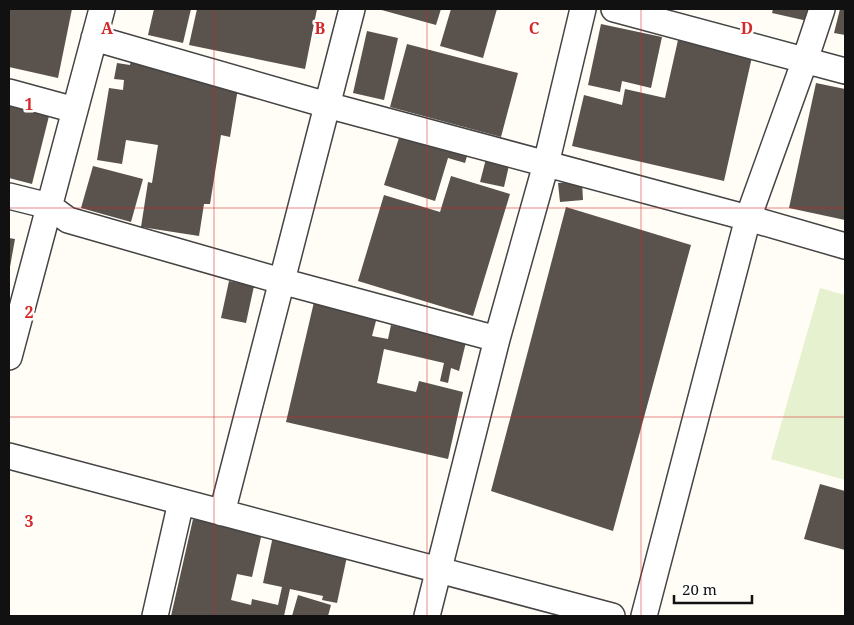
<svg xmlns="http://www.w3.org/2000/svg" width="854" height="625" font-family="'Noto Serif',serif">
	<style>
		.pitch { fill: #e6f2cf }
		.building { fill: #5a524d }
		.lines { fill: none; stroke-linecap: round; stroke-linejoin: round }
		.street-casing { stroke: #444; stroke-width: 28 }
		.street { stroke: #fff; stroke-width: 25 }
		.grid { fill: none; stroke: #d62828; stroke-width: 1; stroke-opacity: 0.55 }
		.grid-label { font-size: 16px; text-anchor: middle; font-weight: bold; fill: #d62828; stroke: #fff; stroke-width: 5; stroke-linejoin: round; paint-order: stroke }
	</style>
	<rect width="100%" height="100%" fill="#fffdf5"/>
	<path class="pitch" d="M 820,288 L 845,295 L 845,480 L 771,459 Z"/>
	<path class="building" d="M 9,9 L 72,9 L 58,78 L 9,67 Z
		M 154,9 L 191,9 L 183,43 L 148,35 Z
		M 197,9 L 317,9 L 305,69 L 189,45 Z
		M 378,9 L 441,9 L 436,25 Z
		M 451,9 L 497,9 L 483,58 L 440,46 Z
		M 773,9 L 815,9 L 812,22 L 772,13 Z
		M 840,9 L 845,9 L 845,35 L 834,33 Z
		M 601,24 L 662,37 L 651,88 L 622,81 L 620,92 L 588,85 Z
		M 367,31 L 398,38 L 384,100 L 353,93 Z
		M 678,40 L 752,57 L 724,181 L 572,146 L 584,95 L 622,105 L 625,89 L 665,98 Z
		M 407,44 L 518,73 L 501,137 L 390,107 Z
		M 132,54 L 240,76 L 230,137 L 221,135 L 210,204 L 204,204 L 199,236 L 141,227 L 148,182 L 152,183 L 158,145 L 126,140 L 122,164 L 97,160 L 109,88 L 123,90 L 124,80 L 114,79 L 117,63 L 130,65 Z
		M 816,83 L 845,89 L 845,220 L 789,208 Z
		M 9,90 L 53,100 L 32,184 L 9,178 Z
		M 405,119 L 472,139 L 465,163 L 448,158 L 435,201 L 384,185 Z
		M 488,151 L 511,157 L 504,187 L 480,182 Z
		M 93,166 L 143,179 L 131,222 L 81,208 Z
		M 451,176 L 510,194 L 473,316 L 358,281 L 384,195 L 440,212 Z
		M 582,181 L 583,200 L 560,202 L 558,183 Z
		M 566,207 L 691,245 L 613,531 L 491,491 Z
		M 9,238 L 15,239 L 10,267 L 9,267 Z
		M 229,281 L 254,286 L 246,323 L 221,318 Z
		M 314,302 L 377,317 L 372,336 L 388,339 L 391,325 L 466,342 L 459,371 L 451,368 L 448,383 L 440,381 L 444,363 L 384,349 L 377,383 L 416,392 L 419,381 L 463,392 L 448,459 L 286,422 Z
		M 820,484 L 845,491 L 845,550 L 804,539 Z
		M 217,502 L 264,524 L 252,577 L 237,574 L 231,600 L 251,605 L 252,599 L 278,605 L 282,587 L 263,583 L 276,522 L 351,538 L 337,603 L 322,600 L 323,596 L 290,589 L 284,616 L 171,616 L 193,519 L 212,523 Z
		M 298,595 L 331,605 L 328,616 L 292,616 Z"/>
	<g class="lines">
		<g class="street-casing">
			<path id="street" d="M 614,9 L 845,71
				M 94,38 L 327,105 L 748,218 L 845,246
				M 9,92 L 75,110
				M 9,196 L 49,206 L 68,220 L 281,281 L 497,339
				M 9,357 L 102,9
				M 9,456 C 209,510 411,561 612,616
				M 222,513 L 352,9
				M 155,616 L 181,502
				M 427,616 L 497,339 L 546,164 L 583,9
				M 644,616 L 748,218 L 805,60 L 822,9"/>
		</g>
		<use href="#street" class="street"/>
	</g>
	<path class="grid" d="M 214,9 L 214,616M 427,9 L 427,616M 641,9 L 641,616M 9,208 L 845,208M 9,417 L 845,417"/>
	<g class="grid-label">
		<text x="107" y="34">A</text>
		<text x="320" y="34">B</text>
		<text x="534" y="34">C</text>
		<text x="747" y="34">D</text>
		<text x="29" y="110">1</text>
		<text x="29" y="318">2</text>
		<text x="29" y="527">3</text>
	</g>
	<rect width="854" height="625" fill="none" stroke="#111111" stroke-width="20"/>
	<path d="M674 595v8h78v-8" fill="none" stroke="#111111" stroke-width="2.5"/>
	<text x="682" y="595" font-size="15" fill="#111111" stroke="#ffffff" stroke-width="4" paint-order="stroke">20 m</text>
</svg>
